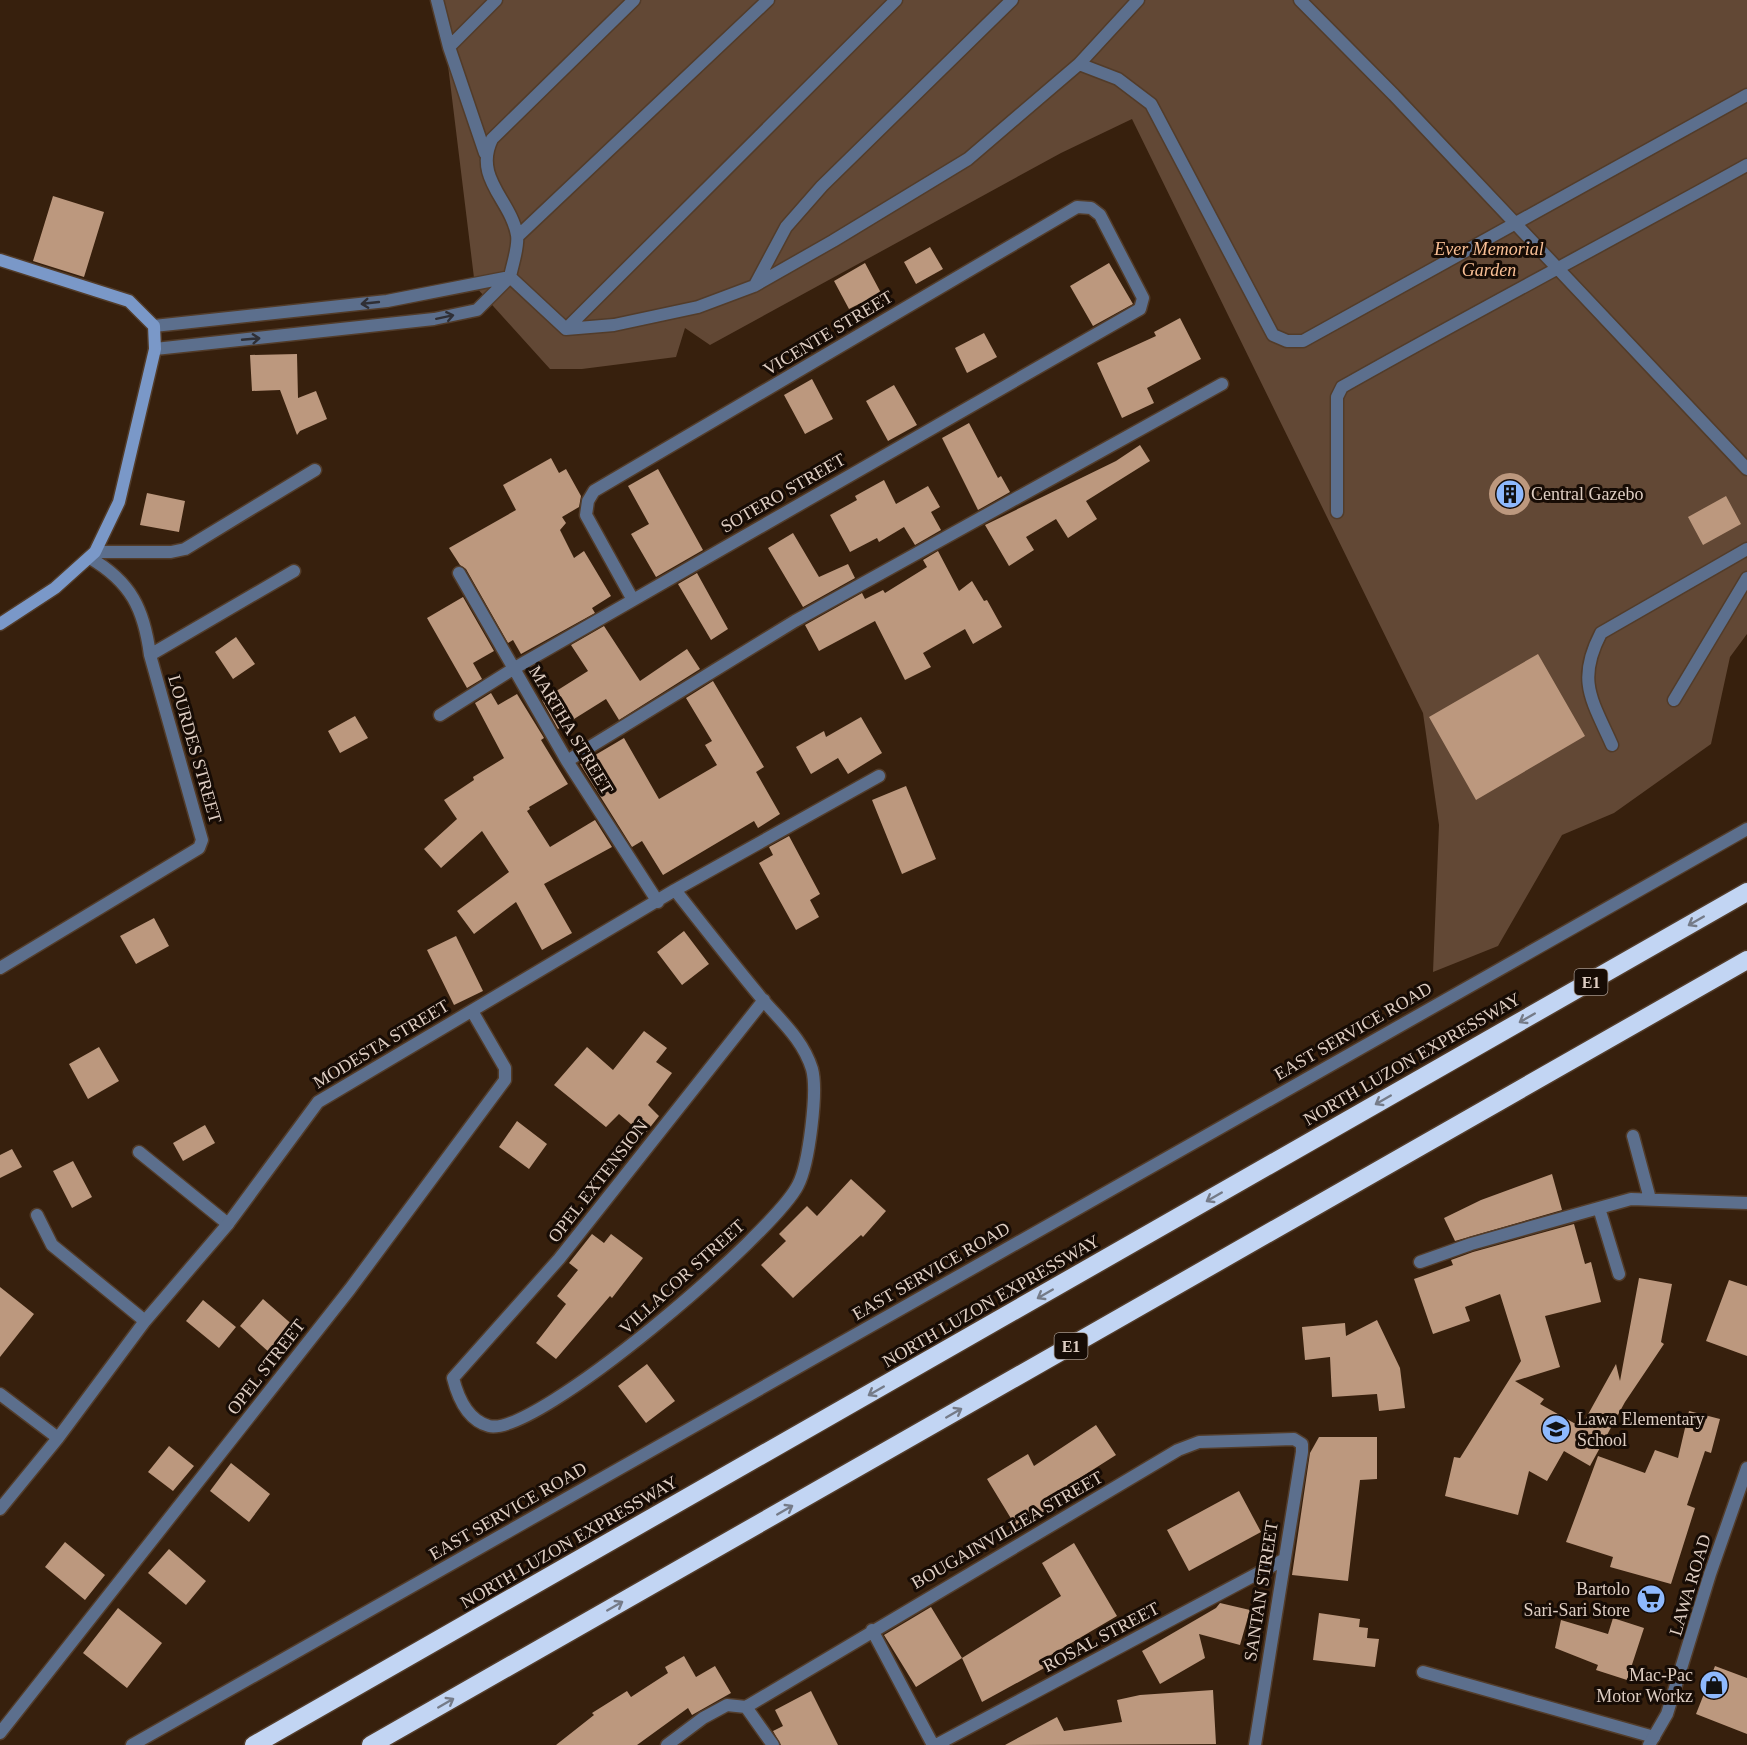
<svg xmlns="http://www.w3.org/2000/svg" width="1747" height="1745" font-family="Georgia,serif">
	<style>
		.green { fill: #624835 }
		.building { fill: #bc987e }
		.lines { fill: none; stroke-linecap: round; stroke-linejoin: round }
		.service-casing { stroke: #523c2a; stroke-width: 15 }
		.minor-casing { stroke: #523c2a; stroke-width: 15 }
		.tertiary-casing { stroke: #523c2a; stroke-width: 15 }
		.secondary-casing { stroke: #523c2a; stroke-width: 15 }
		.motorway-casing { stroke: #523c2a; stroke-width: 21 }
		.service { stroke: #5c6f8d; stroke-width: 12 }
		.minor { stroke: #5c6f8d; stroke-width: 12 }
		.tertiary { stroke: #5c6f8d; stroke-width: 12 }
		.secondary { stroke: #7a98c8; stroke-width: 12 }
		.motorway { stroke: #c2d5f3; stroke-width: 18 }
		.oneway { stroke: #2f2f35 }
		.oneway2 { stroke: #757b88 }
		.labels { text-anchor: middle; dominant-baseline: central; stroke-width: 6; stroke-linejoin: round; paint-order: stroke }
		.shield { fill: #170c05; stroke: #a3948a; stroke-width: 1.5 }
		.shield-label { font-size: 16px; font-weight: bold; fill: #dfcec3 }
		.park-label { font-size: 18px; font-style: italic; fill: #f8be94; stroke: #170c05 }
		.street-label { font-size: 18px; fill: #dfcec3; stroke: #170c05 }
		.poi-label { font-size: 18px; fill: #dfcec3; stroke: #170c05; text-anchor: start }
	</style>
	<rect width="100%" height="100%" fill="#37200d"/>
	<path class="green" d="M 440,0 L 1747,0 L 1747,634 L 1730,657 L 1711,744 L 1614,813 L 1562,835 L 1498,946 L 1433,972 L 1439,825 L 1423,713 L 1132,119 L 1061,153 L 710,345 L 685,328 L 676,357 L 582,369 L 550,369 L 475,286 Z"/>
	<path class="building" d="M 53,196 L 104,212 L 84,277 L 33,261 Z
		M 930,247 L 943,269 L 916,284 L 904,262 Z
		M 865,263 L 888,306 L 868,317 L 861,303 L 849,309 L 834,281 Z
		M 1109,263 L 1133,304 L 1093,326 L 1070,286 Z
		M 1180,318 L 1201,359 L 1147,388 L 1154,403 L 1122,418 L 1097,363 L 1156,336 L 1154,332 Z
		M 984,333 L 997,357 L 967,373 L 955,348 Z
		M 297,354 L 298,398 L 316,391 L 327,419 L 300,431 L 297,435 L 280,390 L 252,391 L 250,355 Z
		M 812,379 L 833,419 L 805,434 L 784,395 Z
		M 894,385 L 917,425 L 888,441 L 866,401 Z
		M 969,423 L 998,478 L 1001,476 L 1010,492 L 978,510 L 942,438 Z
		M 1140,445 L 1150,461 L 1086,501 L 1097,519 L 1068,538 L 1056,519 L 1026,537 L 1034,550 L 1009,566 L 985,525 L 1116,461 Z
		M 551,458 L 559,473 L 566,469 L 581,496 L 579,507 L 562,517 L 566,523 L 560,530 L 574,558 L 584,551 L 611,596 L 592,608 L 595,613 L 521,654 L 513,640 L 508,643 L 466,569 L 460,565 L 449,548 L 516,510 L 503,485 Z
		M 658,469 L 703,550 L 656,577 L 631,534 L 649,524 L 628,486 Z
		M1489 494a21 21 0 1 1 42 0a21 21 0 1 1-42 0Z
		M 884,480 L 896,504 L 928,486 L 940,507 L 931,512 L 941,530 L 915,545 L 904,527 L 879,542 L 877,538 L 850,552 L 830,515 L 857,500 L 855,496 Z
		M 147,493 L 185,501 L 179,532 L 140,525 Z
		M 1726,496 L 1741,524 L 1703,545 L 1688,517 Z
		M 793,533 L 819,577 L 848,564 L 855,578 L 803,607 L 768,548 Z
		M 938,551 L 959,591 L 972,581 L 984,601 L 987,600 L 1002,627 L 973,644 L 965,629 L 923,653 L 931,667 L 905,680 L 875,621 L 819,651 L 805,625 L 862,593 L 865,599 L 883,590 L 885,593 L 927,567 L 923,560 Z
		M 697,573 L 728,629 L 711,640 L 678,584 Z
		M 463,597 L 494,651 L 473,663 L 482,679 L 467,688 L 427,618 Z
		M 604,626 L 640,681 L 687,649 L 700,669 L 619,720 L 606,699 L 558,729 L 542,700 L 588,671 L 571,645 Z
		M 236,637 L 255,664 L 233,679 L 215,652 Z
		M 1538,654 L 1585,736 L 1476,800 L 1429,717 Z
		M 713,681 L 764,767 L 756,772 L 780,814 L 758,828 L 754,821 L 663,875 L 642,841 L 632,847 L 580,764 L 624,738 L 659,799 L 717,765 L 705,745 L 712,741 L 686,698 Z
		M 491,693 L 498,705 L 517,694 L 544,738 L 541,740 L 568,784 L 529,807 L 530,809 L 527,811 L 550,847 L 595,820 L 612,847 L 544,884 L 572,933 L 542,950 L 516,902 L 474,934 L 457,911 L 509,872 L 482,831 L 441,868 L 424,849 L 457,819 L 444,800 L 474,780 L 473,777 L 504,758 L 475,703 Z
		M 355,716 L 368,738 L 340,753 L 328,731 Z
		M 861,717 L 882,753 L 848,774 L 838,758 L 811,774 L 796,747 L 824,731 L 826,737 Z
		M 906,786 L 936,859 L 902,874 L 872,800 Z
		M 789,836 L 820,894 L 810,900 L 819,917 L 796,930 L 759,863 L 773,855 L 769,847 Z
		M 154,918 L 169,946 L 136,964 L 120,936 Z
		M 684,931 L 709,964 L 682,985 L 657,952 Z
		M 456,936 L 483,991 L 454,1005 L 427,950 Z
		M 644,1031 L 667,1048 L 656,1062 L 672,1073 L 648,1105 L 659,1116 L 644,1135 L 619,1114 L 606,1127 L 554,1085 L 587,1047 L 613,1070 Z
		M 99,1047 L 119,1081 L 88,1099 L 69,1064 Z
		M 517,1121 L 547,1144 L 529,1169 L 499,1147 Z
		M 205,1125 L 215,1143 L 183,1161 L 173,1143 Z
		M 12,1149 L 22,1167 L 0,1178 L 0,1155 Z
		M 73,1161 L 92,1197 L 72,1208 L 53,1171 Z
		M 1552,1174 L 1562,1210 L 1455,1241 L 1444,1218 L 1481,1200 Z
		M 851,1179 L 886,1211 L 863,1237 L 861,1235 L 793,1298 L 761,1265 L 786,1241 L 779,1234 L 807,1206 L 817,1216 Z
		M 1574,1224 L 1585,1264 L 1591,1262 L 1601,1302 L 1545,1316 L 1560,1367 L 1515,1381 L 1544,1399 L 1540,1404 L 1581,1427 L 1616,1364 L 1620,1381 L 1639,1278 L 1672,1284 L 1661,1342 L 1664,1344 L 1625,1402 L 1590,1466 L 1564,1451 L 1547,1481 L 1529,1471 L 1518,1515 L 1445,1496 L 1454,1457 L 1460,1458 L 1521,1361 L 1500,1294 L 1465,1307 L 1470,1321 L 1433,1334 L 1414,1279 L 1453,1265 L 1451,1260 L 1473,1252 Z
		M 592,1234 L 604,1243 L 611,1234 L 643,1258 L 612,1298 L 610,1296 L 556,1359 L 536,1343 L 566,1304 L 557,1296 L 578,1270 L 569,1263 Z
		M 1729,1280 L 1747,1286 L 1747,1356 L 1706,1341 Z
		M 0,1287 L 34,1314 L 0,1357 Z
		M 263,1299 L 295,1327 L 271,1354 L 240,1326 Z
		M 203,1300 L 236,1327 L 219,1348 L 186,1321 Z
		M 1377,1320 L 1400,1368 L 1405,1408 L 1379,1411 L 1377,1394 L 1332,1397 L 1330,1357 L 1305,1360 L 1302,1327 L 1345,1323 L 1346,1336 Z
		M 647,1364 L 675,1401 L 646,1423 L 618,1386 Z
		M 1689,1411 L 1720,1419 L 1711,1453 L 1705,1451 L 1687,1505 L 1695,1508 L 1671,1584 L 1610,1567 L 1613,1557 L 1566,1542 L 1598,1456 L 1645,1473 L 1655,1450 L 1678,1458 Z
		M 1096,1425 L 1116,1455 L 1053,1495 L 1059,1505 L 1018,1530 L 987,1479 L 1028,1454 L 1034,1466 Z
		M 1319,1437 L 1377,1437 L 1377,1479 L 1360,1480 L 1348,1581 L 1292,1575 L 1310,1453 Z
		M 169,1446 L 194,1466 L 173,1491 L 148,1472 Z
		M 231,1463 L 270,1494 L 249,1522 L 210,1491 Z
		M 1239,1491 L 1261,1532 L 1189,1571 L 1167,1530 Z
		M 65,1542 L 105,1575 L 85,1600 L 45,1567 Z
		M 1074,1543 L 1117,1616 L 1044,1659 L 1048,1666 L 982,1702 L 962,1658 L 1061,1596 L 1042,1563 Z
		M 169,1549 L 206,1581 L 186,1605 L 148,1573 Z
		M 1220,1603 L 1250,1610 L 1240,1645 L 1199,1634 L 1205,1658 L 1160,1684 L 1142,1651 L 1216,1608 Z
		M 931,1607 L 962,1658 L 916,1687 L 884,1635 Z
		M 118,1608 L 162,1643 L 127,1688 L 83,1653 Z
		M 1319,1613 L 1360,1619 L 1359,1627 L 1368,1628 L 1367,1638 L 1379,1639 L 1375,1667 L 1313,1660 Z
		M 1613,1618 L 1644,1628 L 1627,1680 L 1596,1670 L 1598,1665 L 1555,1648 L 1561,1620 L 1608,1634 Z
		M 684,1656 L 696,1677 L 715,1666 L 731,1693 L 692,1715 L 688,1708 L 637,1745 L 556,1745 L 594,1715 L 592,1713 L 627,1691 L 631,1697 L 668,1673 L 665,1667 Z
		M 1715,1666 L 1747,1678 L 1747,1734 L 1696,1714 Z
		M 1213,1690 L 1216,1744 L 1005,1745 L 1057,1717 L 1064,1731 L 1122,1722 L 1117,1700 L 1140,1695 Z
		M 811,1691 L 838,1745 L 781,1745 L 773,1731 L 783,1726 L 775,1710 Z"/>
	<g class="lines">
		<g class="service-casing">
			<path id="service" d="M 437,0 L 449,47 L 485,153
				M 634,0 L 492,139 C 473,178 511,200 517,235 C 519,247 512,265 510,277 L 566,329 L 614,325 L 698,307 L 754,286 L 833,241 L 968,159 L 1079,64 L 1138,0
				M 1300,0 L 1394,95 L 1747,469
				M 449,47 L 496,0
				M 1079,64 L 1118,79 L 1151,104 L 1273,335 L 1287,341 L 1303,341 L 1747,95
				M 518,236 L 768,0
				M 755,285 L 786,227 L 822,186 L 1012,0
				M 154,326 L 387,301 L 510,277
				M 566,329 L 896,0
				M 155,349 L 434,319 L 477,310 L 510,277
				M 1337,512 L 1337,397 L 1342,387 C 1476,311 1612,240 1747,165
				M 1674,700 L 1747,578
				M 1612,745 C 1592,700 1576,681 1601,633 L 1747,549
				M 1633,1136 L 1650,1199
				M 139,1152 L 228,1224
				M 1599,1208 L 1619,1274
				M 1420,1262 L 1471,1244 L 1631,1199 L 1747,1203"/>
		</g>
		<g class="minor-casing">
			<path id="minor" d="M 95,552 L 171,552 L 185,549 L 315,470
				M 459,573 L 567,761 L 658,902
				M 150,655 L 294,571
				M 440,715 L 513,669 L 1140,309 L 1143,298 L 1100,215 L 1091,208 L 1077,207 L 594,491 L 588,501 L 586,515 L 633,600
				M 567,761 L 795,621 L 1222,384
				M 675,890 C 704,927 733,964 763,1000 C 782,1022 803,1040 812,1069 C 818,1091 809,1164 798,1185 C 775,1232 536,1438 489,1426 C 467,1420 458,1398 453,1378 L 559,1259 L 764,1000
				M 0,968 L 199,848 L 202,840 L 150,655 C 144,609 131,582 90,558
				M 37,1215 L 52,1245 L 145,1321
				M 0,1394 L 58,1438
				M 0,1509 L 58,1438 L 145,1321 L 228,1224 L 318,1102 L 675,890 L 879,776
				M 872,1630 L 933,1745
				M 1423,1672 L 1654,1737
				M 746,1707 L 1178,1450 L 1199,1442 L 1294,1439 L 1302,1444 L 1302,1452 L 1255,1745
				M 0,1733 L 350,1289 L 505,1080 L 505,1068 L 472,1011
				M 667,1745 L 703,1718 L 727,1705 L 746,1707 L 773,1745
				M 936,1745 L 1283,1560"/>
		</g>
		<g class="tertiary-casing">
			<path id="tertiary" d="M 132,1745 L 1747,829
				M 1649,1745 L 1667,1714 L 1710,1574 L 1747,1468"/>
		</g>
		<g class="secondary-casing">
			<path id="secondary" d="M 0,260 L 129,301 L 154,326 L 155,349 L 119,502 L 95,552 L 55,588 L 0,624"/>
		</g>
		<g class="motorway-casing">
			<path id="motorway" d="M 254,1745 L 1747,892
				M 371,1745 L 1747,960"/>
		</g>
		<use href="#service" class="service"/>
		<use href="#minor" class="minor"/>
		<use href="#tertiary" class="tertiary"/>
		<use href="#secondary" class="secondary"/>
		<use href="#motorway" class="motorway"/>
	</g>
	<defs><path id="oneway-shaft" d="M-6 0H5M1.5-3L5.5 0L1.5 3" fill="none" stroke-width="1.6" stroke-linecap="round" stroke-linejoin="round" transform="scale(1.5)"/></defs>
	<g class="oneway">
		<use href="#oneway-shaft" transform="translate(370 303) rotate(174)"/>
		<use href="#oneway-shaft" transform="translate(445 317) rotate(-12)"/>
		<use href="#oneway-shaft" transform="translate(251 339) rotate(-5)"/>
	</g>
	<g class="oneway2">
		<use href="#oneway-shaft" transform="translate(1696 921) rotate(150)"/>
		<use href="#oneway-shaft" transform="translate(1527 1018) rotate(150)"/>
		<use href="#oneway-shaft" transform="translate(1383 1100) rotate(150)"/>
		<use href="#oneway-shaft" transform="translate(1214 1197) rotate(150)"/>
		<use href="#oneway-shaft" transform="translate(1045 1294) rotate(150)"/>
		<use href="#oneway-shaft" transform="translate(876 1391) rotate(150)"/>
		<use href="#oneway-shaft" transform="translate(954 1413) rotate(-30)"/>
		<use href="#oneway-shaft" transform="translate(785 1510) rotate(-30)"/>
		<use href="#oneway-shaft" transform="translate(615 1606) rotate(-30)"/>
		<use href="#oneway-shaft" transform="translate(446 1703) rotate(-30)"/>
	</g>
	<defs>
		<g id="building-disc" transform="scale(1.5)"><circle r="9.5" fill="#8eb9fd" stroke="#170c05"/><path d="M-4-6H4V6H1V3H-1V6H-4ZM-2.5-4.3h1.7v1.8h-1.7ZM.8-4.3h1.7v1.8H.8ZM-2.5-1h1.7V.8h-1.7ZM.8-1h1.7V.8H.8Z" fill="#111"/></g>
		<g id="school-disc" transform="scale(1.5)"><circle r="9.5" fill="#8eb9fd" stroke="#170c05"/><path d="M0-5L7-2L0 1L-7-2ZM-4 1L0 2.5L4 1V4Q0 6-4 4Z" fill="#111"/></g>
		<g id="supermarket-disc" transform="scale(1.5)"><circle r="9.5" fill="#8eb9fd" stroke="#170c05"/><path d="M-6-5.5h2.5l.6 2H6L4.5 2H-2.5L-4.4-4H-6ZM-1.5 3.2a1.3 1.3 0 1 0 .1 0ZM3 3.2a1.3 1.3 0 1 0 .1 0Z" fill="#111"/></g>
		<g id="shop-disc" transform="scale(1.5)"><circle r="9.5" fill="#8eb9fd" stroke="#170c05"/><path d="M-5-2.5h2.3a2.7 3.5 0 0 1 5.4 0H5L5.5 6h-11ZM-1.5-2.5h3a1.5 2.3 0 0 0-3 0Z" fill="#111"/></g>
	</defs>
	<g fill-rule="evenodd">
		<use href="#building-disc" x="1510" y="494"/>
		<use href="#school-disc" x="1556" y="1429"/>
		<use href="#supermarket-disc" x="1651" y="1599"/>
		<use href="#shop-disc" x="1714" y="1685"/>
	</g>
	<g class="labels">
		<g class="shield">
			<rect x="1574.5" y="969" width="33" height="26" rx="4.5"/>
			<rect x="1054.5" y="1333" width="33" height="26" rx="4.5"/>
		</g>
		<g class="shield-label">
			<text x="1591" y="982">E1</text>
			<text x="1071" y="1346">E1</text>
		</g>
		<g class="park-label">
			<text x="1489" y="249">Ever Memorial<tspan x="1489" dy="21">Garden</tspan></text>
		</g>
		<g class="street-label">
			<text transform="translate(828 333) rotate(-31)">VICENTE STREET</text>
			<text transform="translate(783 493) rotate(-30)">SOTERO STREET</text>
			<text transform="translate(571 730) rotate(59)">MARTHA STREET</text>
			<text transform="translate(195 749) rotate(74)">LOURDES STREET</text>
			<text transform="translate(1353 1031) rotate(-30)">EAST SERVICE ROAD</text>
			<text transform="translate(381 1044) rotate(-31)">MODESTA STREET</text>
			<text transform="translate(1412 1059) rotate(-30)">NORTH LUZON EXPRESSWAY</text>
			<text transform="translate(598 1181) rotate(-52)">OPEL EXTENSION</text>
			<text transform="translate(931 1271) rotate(-30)">EAST SERVICE ROAD</text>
			<text transform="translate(682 1277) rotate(-42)">VILLACOR STREET</text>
			<text transform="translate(991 1301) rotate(-30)">NORTH LUZON EXPRESSWAY</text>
			<text transform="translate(266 1367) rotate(-52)">OPEL STREET</text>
			<text transform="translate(508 1511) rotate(-30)">EAST SERVICE ROAD</text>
			<text transform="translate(1007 1530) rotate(-30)">BOUGAINVILLEA STREET</text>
			<text transform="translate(569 1542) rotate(-30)">NORTH LUZON EXPRESSWAY</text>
			<text transform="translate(1690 1585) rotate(-73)">LAWA ROAD</text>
			<text transform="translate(1261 1591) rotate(-81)">SANTAN STREET</text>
			<text transform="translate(1101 1637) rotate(-28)">ROSAL STREET</text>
		</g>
		<g class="poi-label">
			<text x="1531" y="494">Central Gazebo</text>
			<text x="1577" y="1419">Lawa Elementary<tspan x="1577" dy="21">School</tspan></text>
			<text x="1630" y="1589" text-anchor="end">Bartolo<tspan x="1630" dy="21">Sari-Sari Store</tspan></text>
			<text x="1693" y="1675" text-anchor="end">Mac-Pac<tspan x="1693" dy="21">Motor Workz</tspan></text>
		</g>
	</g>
</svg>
